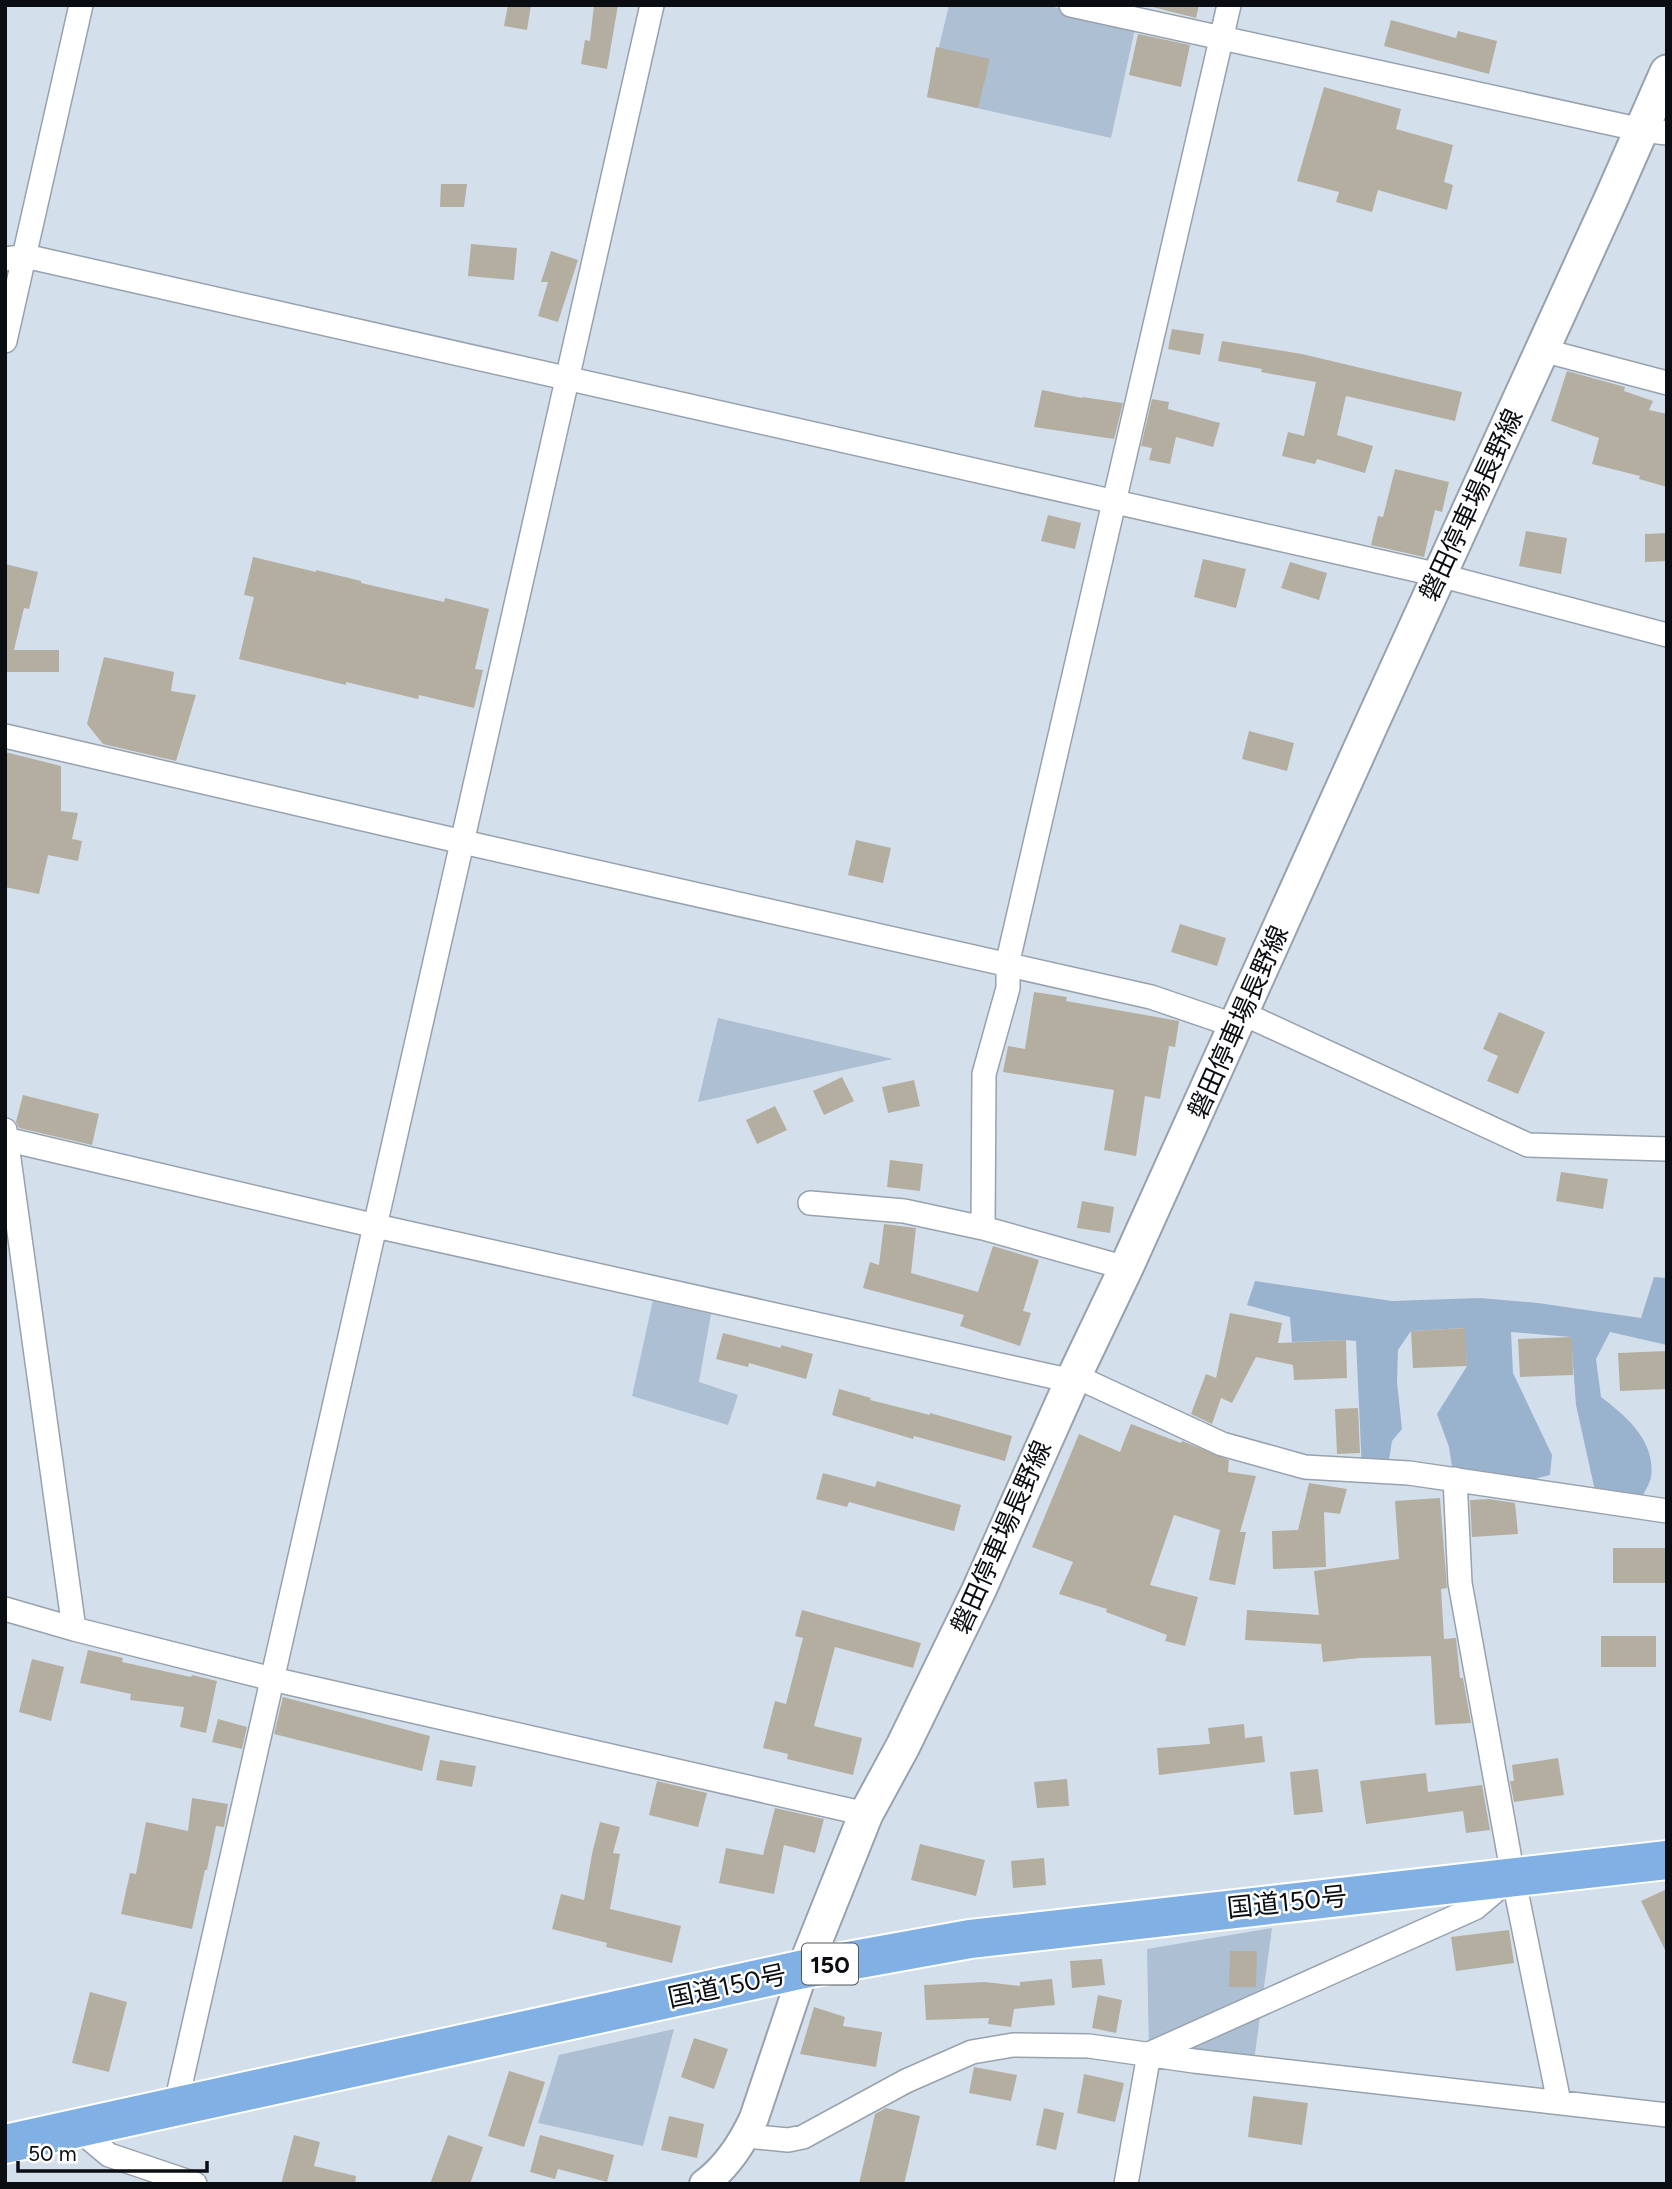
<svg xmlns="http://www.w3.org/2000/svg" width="1672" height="2189" font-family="Figtree,'Noto Sans JP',sans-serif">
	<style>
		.green { fill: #adbfd3 }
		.forest { fill: #99b3cf }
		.building { fill: #b4aea0 }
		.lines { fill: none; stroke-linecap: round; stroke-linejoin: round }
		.minor-casing { stroke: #97a2ae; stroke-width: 26 }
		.tertiary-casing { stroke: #97a2ae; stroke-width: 32 }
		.secondary-casing { stroke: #97a2ae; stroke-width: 37 }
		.trunk-casing { stroke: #fff; stroke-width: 42 }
		.minor { stroke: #fff; stroke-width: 23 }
		.tertiary { stroke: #fff; stroke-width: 28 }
		.secondary { stroke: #fff; stroke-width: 33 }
		.trunk { stroke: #80b0e4; stroke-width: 38 }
		.labels { text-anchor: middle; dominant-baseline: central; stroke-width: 5; stroke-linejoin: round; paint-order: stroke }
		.shield { fill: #fff; stroke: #545659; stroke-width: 2 }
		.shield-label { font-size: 24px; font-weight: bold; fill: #0a0d12 }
		.street-label { font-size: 26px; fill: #0a0d12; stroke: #fff }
	</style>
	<rect width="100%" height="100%" fill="#d4dfec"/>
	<path class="green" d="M 949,5 L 1046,5 L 1135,29 L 1111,138 L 927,97 Z
		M 718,1018 L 893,1059 L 698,1102 Z
		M 653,1300 L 711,1314 L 699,1382 L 738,1395 L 728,1425 L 632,1396 Z
		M 1272,1928 L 1253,2068 L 1149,2054 L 1147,1949 Z
		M 674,2029 L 643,2146 L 538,2123 L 559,2055 Z"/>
	<path class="forest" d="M 1654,1277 L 1667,1278 L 1667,1345 L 1610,1332 L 1596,1359 L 1601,1397 C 1626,1416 1656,1441 1651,1477 C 1650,1483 1645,1491 1642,1497 L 1597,1500 L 1576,1405 L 1571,1337 L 1511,1332 L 1513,1373 L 1552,1455 L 1550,1475 L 1526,1481 L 1452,1467 L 1449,1447 L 1437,1414 L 1467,1366 L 1464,1328 L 1411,1331 L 1398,1350 L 1397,1382 L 1402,1429 L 1392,1441 L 1389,1460 L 1362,1470 L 1356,1341 L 1346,1340 L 1292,1342 L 1290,1317 L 1247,1305 L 1255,1281 L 1392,1301 L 1480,1298 L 1538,1303 L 1641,1318 Z"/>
	<path class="building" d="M 508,5 L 531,5 L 527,30 L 504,26 Z
		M 594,5 L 618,5 L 607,69 L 581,64 L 585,40 L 590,41 Z
		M 1145,5 L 1199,5 L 1196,18 Z
		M 1391,20 L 1456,38 L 1458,31 L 1497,41 L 1489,74 L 1384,46 Z
		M 1138,34 L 1190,45 L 1181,87 L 1129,75 Z
		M 936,47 L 990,59 L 978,108 L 927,97 Z
		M 1324,87 L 1401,109 L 1396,129 L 1453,145 L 1444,182 L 1453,185 L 1447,210 L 1378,190 L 1372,212 L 1336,202 L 1339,192 L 1297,181 Z
		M 441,184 L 467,184 L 464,207 L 440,207 Z
		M 471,244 L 517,248 L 514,280 L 468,276 Z
		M 551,251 L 578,260 L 558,322 L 538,316 L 548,282 L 541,282 Z
		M 1172,329 L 1204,334 L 1200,355 L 1168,349 Z
		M 1222,341 L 1302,354 L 1462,392 L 1455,421 L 1346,396 L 1337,435 L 1373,446 L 1365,473 L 1317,459 L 1315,464 L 1282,456 L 1288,432 L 1304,436 L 1316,382 L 1261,372 L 1262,369 L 1218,361 Z
		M 1567,371 L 1625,387 L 1624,391 L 1653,401 L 1649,410 L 1667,414 L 1667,487 L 1639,479 L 1640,476 L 1592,464 L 1599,438 L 1551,421 Z
		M 1042,390 L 1082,398 L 1082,397 L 1123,403 L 1114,439 L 1034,427 Z
		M 1152,399 L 1169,402 L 1168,409 L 1220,423 L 1213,447 L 1176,437 L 1170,464 L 1149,460 L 1152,448 L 1141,446 Z
		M 1395,469 L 1449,482 L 1442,512 L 1435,510 L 1424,557 L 1371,545 L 1378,516 L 1383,517 Z
		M 1048,515 L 1081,523 L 1075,549 L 1041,541 Z
		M 1526,531 L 1567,538 L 1561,574 L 1519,566 Z
		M 1667,533 L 1667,561 L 1645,562 L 1645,534 Z
		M 253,557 L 316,572 L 316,570 L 361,581 L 361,583 L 444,602 L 445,598 L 489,609 L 475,669 L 483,670 L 474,708 L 419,695 L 418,699 L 346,682 L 346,685 L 239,659 L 254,597 L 244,595 Z
		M 1203,559 L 1246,569 L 1236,608 L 1194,597 Z
		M 1290,562 L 1327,573 L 1319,600 L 1281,588 Z
		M 5,564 L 38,572 L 29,609 L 24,608 L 14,650 L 59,650 L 59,672 L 5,672 Z
		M 104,657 L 174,672 L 171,691 L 196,695 L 176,761 L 103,744 L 87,724 Z
		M 1249,731 L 1294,743 L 1287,771 L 1242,759 Z
		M 5,752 L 61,766 L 61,811 L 78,813 L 72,839 L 82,841 L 78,861 L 48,855 L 39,894 L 5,887 Z
		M 856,840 L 891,848 L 883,883 L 848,875 Z
		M 1180,924 L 1226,938 L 1217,966 L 1171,952 Z
		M 1034,992 L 1067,997 L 1066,1001 L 1179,1021 L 1175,1047 L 1169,1046 L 1160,1099 L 1145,1096 L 1136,1156 L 1104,1150 L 1114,1090 L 1003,1072 L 1008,1046 L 1025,1049 Z
		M 1499,1012 L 1545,1032 L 1518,1094 L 1487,1081 L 1498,1056 L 1483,1049 Z
		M 842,1077 L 854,1101 L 824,1115 L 813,1091 Z
		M 914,1080 L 920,1106 L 888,1113 L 882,1087 Z
		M 23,1095 L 99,1114 L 92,1145 L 19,1128 L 16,1122 Z
		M 775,1106 L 787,1130 L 757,1144 L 746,1120 Z
		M 890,1160 L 923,1164 L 920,1191 L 887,1187 Z
		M 1561,1172 L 1608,1179 L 1603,1209 L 1556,1201 Z
		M 1082,1201 L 1114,1207 L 1110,1233 L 1077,1228 Z
		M 884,1224 L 916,1228 L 911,1273 L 978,1292 L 993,1246 L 1039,1260 L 1023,1311 L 1031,1313 L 1020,1346 L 960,1326 L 964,1315 L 863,1288 L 870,1262 L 879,1265 Z
		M 1230,1313 L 1282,1323 L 1278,1343 L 1346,1340 L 1347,1378 L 1294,1380 L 1293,1365 L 1256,1357 L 1232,1403 L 1221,1398 L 1212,1424 L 1191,1414 L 1206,1374 L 1216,1378 Z
		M 1465,1328 L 1467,1366 L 1413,1368 L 1411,1331 Z
		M 723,1333 L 781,1348 L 781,1345 L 813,1354 L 806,1379 L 749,1363 L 748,1367 L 716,1359 Z
		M 1572,1337 L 1573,1375 L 1520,1377 L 1518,1339 Z
		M 1667,1351 L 1667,1389 L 1620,1391 L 1618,1353 Z
		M 839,1389 L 871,1398 L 870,1400 L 930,1415 L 930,1413 L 1012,1436 L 1005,1461 L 914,1436 L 913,1439 L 832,1415 Z
		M 1358,1408 L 1360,1453 L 1337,1454 L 1335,1409 Z
		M 1131,1424 L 1181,1443 L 1182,1441 L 1229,1460 L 1228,1472 L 1256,1476 L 1240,1532 L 1246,1532 L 1235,1585 L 1209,1580 L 1220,1530 L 1174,1515 L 1150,1585 L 1198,1597 L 1185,1646 L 1165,1641 L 1167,1635 L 1106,1612 L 1107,1609 L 1059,1594 L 1073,1562 L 1032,1547 L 1079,1434 L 1120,1452 Z
		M 823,1473 L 875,1487 L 877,1481 L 961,1505 L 954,1531 L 849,1502 L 847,1507 L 816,1499 Z
		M 1309,1483 L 1347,1489 L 1340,1514 L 1324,1512 L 1326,1567 L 1273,1569 L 1272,1531 L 1298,1530 Z
		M 1440,1498 L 1447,1588 L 1441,1589 L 1444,1639 L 1456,1638 L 1460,1678 L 1463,1678 L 1471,1723 L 1435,1725 L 1431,1656 L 1360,1658 L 1323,1662 L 1321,1644 L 1245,1640 L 1247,1610 L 1319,1615 L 1314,1571 L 1399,1559 L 1395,1501 Z
		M 1489,1499 L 1515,1503 L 1518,1534 L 1472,1537 L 1470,1500 Z
		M 1613,1548 L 1667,1548 L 1667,1583 L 1613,1583 Z
		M 802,1610 L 921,1643 L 913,1668 L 835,1647 L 814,1726 L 862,1738 L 853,1775 L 787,1759 L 788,1754 L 763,1748 L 775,1701 L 786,1704 L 803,1638 L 795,1636 Z
		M 1601,1636 L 1656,1636 L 1656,1667 L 1601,1667 Z
		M 88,1650 L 123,1658 L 122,1662 L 191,1677 L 192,1675 L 217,1681 L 206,1733 L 180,1727 L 184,1707 L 130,1700 L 131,1694 L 80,1683 Z
		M 32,1659 L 64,1667 L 51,1721 L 19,1712 Z
		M 283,1697 L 430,1736 L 422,1771 L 274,1734 Z
		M 218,1719 L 247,1727 L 242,1749 L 212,1742 Z
		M 1244,1724 L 1245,1738 L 1262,1736 L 1265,1762 L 1159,1775 L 1157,1748 L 1210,1744 L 1208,1728 Z
		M 1558,1758 L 1564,1795 L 1514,1802 L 1510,1781 L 1514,1781 L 1512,1765 Z
		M 440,1760 L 476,1766 L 472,1787 L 436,1780 Z
		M 1318,1769 L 1323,1812 L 1294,1815 L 1290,1772 Z
		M 1426,1773 L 1428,1792 L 1482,1785 L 1490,1830 L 1466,1833 L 1463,1811 L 1366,1824 L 1360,1781 Z
		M 1067,1779 L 1069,1806 L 1037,1808 L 1034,1782 Z
		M 657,1781 L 707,1793 L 698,1827 L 649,1815 Z
		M 192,1798 L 228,1804 L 224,1827 L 216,1826 L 207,1870 L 205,1870 L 192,1929 L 121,1914 L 130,1873 L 136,1874 L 146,1822 L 188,1831 Z
		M 775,1808 L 824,1819 L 815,1853 L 784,1845 L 774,1894 L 719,1883 L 726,1848 L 763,1855 Z
		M 600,1822 L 620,1827 L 613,1853 L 620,1854 L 610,1909 L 681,1926 L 672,1963 L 606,1947 L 607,1943 L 552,1929 L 561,1894 L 584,1900 L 592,1854 Z
		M 920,1844 L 985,1860 L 976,1896 L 911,1880 Z
		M 1044,1858 L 1046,1885 L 1013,1888 L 1011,1861 Z
		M 1667,1889 L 1667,1954 L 1641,1901 Z
		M 1509,1930 L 1514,1963 L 1456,1971 L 1451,1937 Z
		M 1230,1951 L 1257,1951 L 1256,1987 L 1229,1987 Z
		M 1102,1959 L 1105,1985 L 1072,1988 L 1070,1961 Z
		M 1052,1979 L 1055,2005 L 1014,2009 L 1011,2027 L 988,2024 L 989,2018 L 926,2020 L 924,1985 L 985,1982 L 1020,1986 L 1020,1982 Z
		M 90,1992 L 127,2002 L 109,2072 L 72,2063 Z
		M 1098,1995 L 1122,2000 L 1116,2033 L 1092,2028 Z
		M 814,2007 L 845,2017 L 843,2026 L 882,2032 L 876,2067 L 800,2054 Z
		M 694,2038 L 728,2049 L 714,2089 L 681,2077 Z
		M 974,2067 L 1017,2075 L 1011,2101 L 969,2093 Z
		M 509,2071 L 545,2082 L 524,2147 L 488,2136 Z
		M 1084,2074 L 1124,2083 L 1115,2122 L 1077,2113 Z
		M 1253,2096 L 1308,2103 L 1302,2145 L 1248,2137 Z
		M 886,2108 L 920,2116 L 904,2184 L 859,2184 L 875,2114 Z
		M 1044,2108 L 1064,2113 L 1056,2150 L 1036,2145 Z
		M 669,2116 L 704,2124 L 697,2158 L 661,2150 Z
		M 294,2135 L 320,2142 L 314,2166 L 356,2176 L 355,2184 L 281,2184 Z
		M 448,2135 L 483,2147 L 470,2184 L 430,2184 Z
		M 540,2135 L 614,2155 L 607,2182 L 558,2169 L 555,2179 L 530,2172 Z"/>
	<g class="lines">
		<g class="minor-casing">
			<path id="minor" d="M 1071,5 L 1642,130 L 1667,133
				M 5,259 L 25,256 L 1439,575 L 1667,635
				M 5,341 L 81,5
				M 1542,350 L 1667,383
				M 5,736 L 463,842 L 1151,997 L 1236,1026
				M 1242,1013 L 1528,1145 L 1667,1149
				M 5,1130 L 74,1629
				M 5,1139 L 376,1226 L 1072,1381
				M 810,1203 L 904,1211 L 983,1228 L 1126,1268
				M 983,1228 L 984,1074 L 1008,988 L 1008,964 L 1010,952 L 1229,5
				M 1075,1376 L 1222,1444 L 1305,1467 L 1409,1473 L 1667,1511
				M 1455,1479 L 1460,1583 L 1513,1876 L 1559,2102
				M 5,1609 L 74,1629 L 272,1679 L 866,1814
				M 175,2108 L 652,5
				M 78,2129 L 109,2155 L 195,2184
				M 746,2136 L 788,2140 L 803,2137 L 906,2081 L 972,2052 L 1013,2045 L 1089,2046 L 1194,2061 L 1667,2115
				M 1126,2184 L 1149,2054 L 1475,1908 L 1508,1880"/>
		</g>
		<g class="tertiary-casing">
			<path id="tertiary" d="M 704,2184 C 727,2167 742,2144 754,2118 L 804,1969"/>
		</g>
		<g class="secondary-casing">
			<path id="secondary" d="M 804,1969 L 866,1814 L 903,1746 L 979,1590 L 1072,1381 L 1126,1268 L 1371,725 L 1611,199 L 1667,72"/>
		</g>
		<g class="trunk-casing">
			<path id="trunk" d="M 5,2144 L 804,1969 L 970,1939 L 1667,1860"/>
		</g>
		<use href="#minor" class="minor"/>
		<use href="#tertiary" class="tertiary"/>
		<use href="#secondary" class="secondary"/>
		<use href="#trunk" class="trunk"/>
	</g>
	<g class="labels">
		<rect class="shield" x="802" y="1943.5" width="56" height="41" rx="5"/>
		<g class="shield-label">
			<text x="830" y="1964">150</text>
		</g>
		<g class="street-label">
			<text transform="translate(1471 505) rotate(-65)">磐田停車場長野線</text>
			<text transform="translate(1238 1022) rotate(-66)">磐田停車場長野線</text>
			<text transform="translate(1001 1537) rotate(-66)">磐田停車場長野線</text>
			<text transform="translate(1287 1902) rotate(-6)">国道150号</text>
			<text transform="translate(727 1986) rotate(-12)">国道150号</text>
		</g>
	</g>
	<rect width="1672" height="2189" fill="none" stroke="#0a0d12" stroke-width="14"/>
	<path d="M18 2161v10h189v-10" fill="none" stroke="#0a0d12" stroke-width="3.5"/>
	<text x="28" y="2161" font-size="21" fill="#0a0d12" stroke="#ffffff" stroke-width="5" paint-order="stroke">50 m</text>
</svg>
